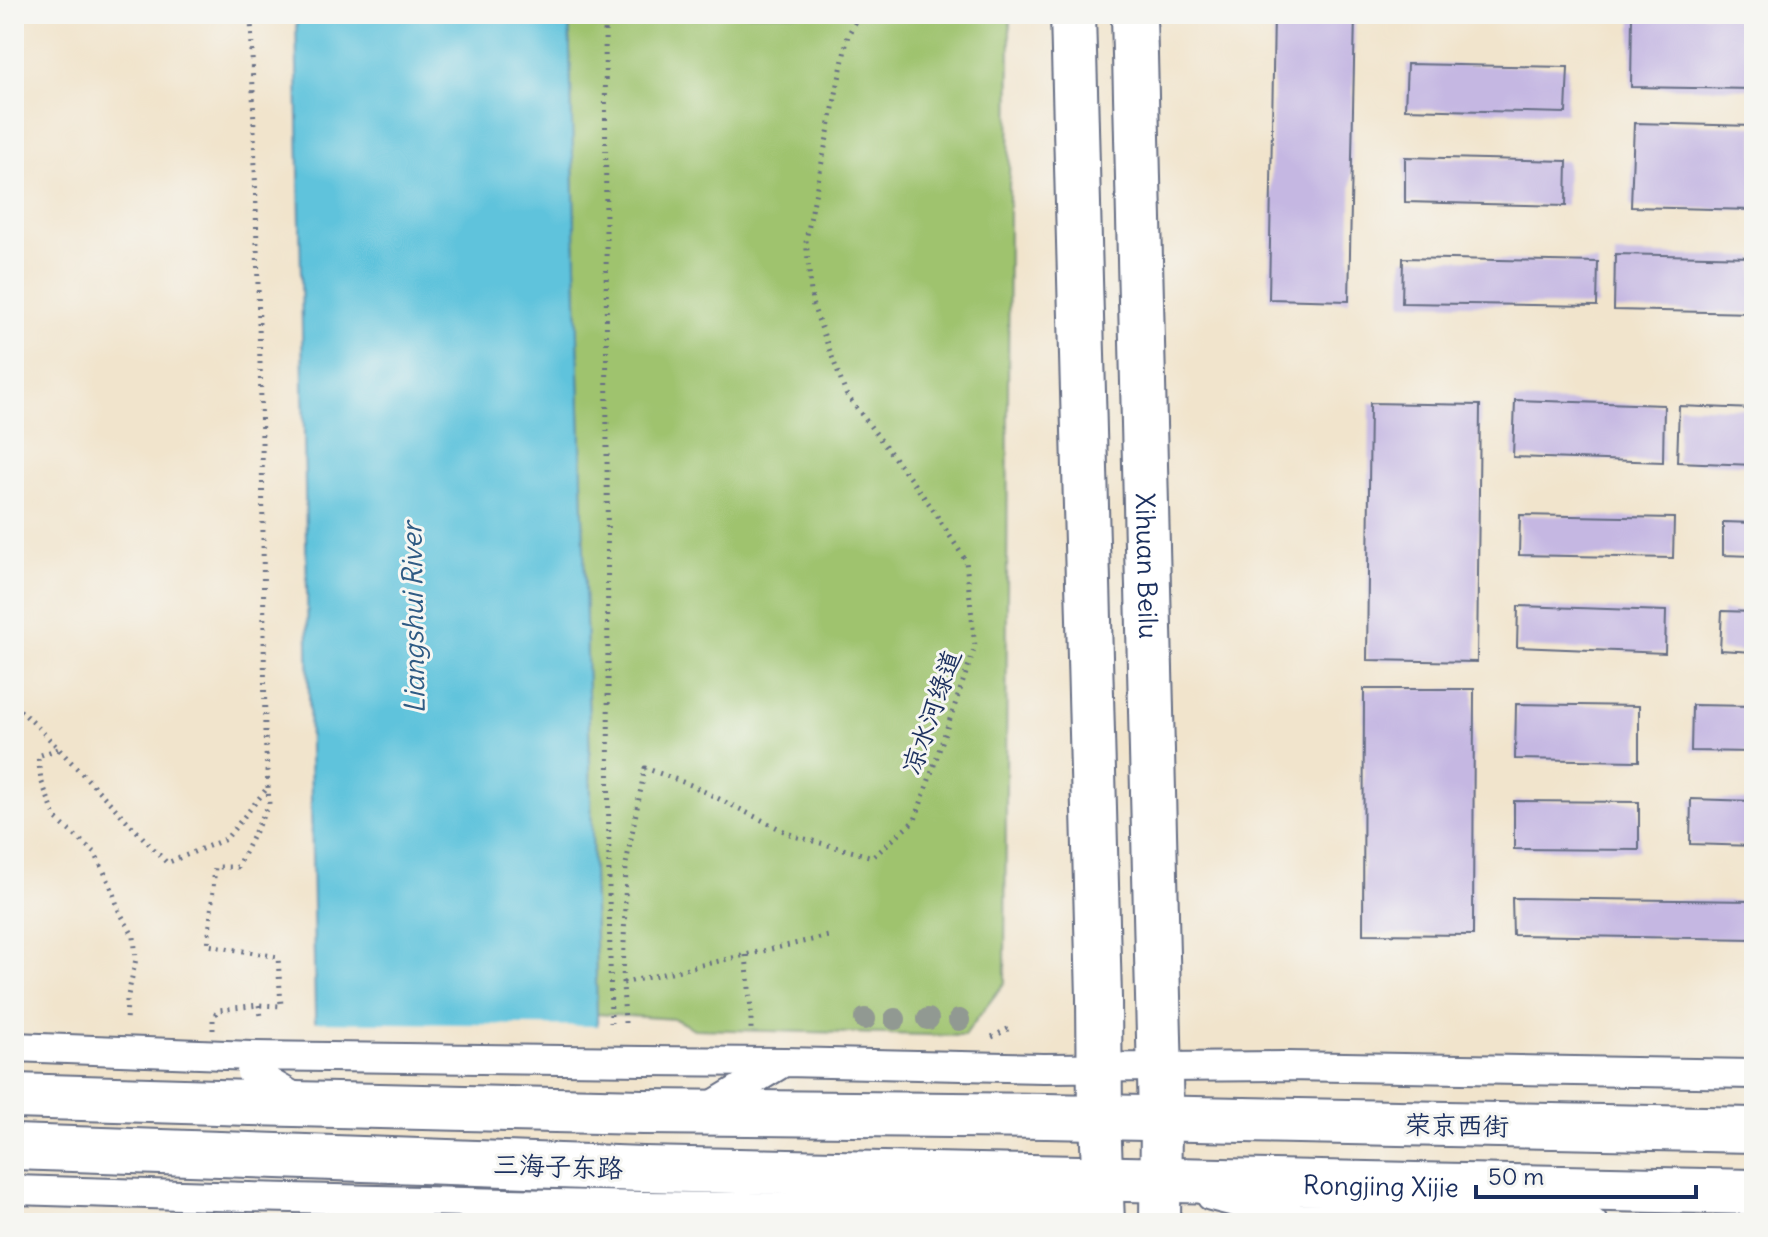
<svg xmlns="http://www.w3.org/2000/svg" width="1768" height="1237" font-family="Delius,'LXGW WenKai TC',sans-serif">
	<style>
		.green { fill: #9fc36e; stroke: #5d7966; stroke-width: 2 }
		.water { fill: #5fc3dc; stroke: #3d799d; stroke-width: 2 }
		.pier { fill: #f1e4cc }
		.building { fill: #c5b7e2 }
		.lines { fill: none; stroke-linecap: round; stroke-linejoin: round }
		.street-casing { stroke: #666e84; stroke-width: 32 }
		.secondary-casing { stroke: #666e84; stroke-width: 44 }
		.primary-casing { stroke: #666e84; stroke-width: 48 }
		.path { stroke: #666e84; stroke-width: 5; stroke-dasharray: 2 6; stroke-linecap: butt }
		.street { stroke: #fff; stroke-width: 28 }
		.secondary { stroke: #fff; stroke-width: 40 }
		.primary { stroke: #fff; stroke-width: 44 }
		.street-bridge-casing { stroke: #666e84; stroke-width: 32; stroke-linecap: butt }
		.primary-bridge-casing { stroke: #666e84; stroke-width: 48; stroke-linecap: butt }
		.street-bridge { stroke: #fff; stroke-width: 28 }
		.primary-bridge { stroke: #fff; stroke-width: 44 }
		.tree { fill: #919992 }
		.labels { text-anchor: middle; dominant-baseline: central; stroke-width: 6; stroke-linejoin: round; paint-order: stroke }
		.street-label { font-size: 26px; fill: #1b2f5e; stroke: #f6f6f2 }
		.water-label { font-size: 28px; font-style: italic; fill: #2f5b84; stroke: #f6f6f2 }
	</style>
	<rect width="100%" height="100%" fill="#f6f6f2"/>
	<filter id="ink" filterUnits="userSpaceOnUse"><feTurbulence type="fractalNoise" baseFrequency=".0125" numOctaves="2"/><feDisplacementMap in="SourceGraphic" scale="16" xChannelSelector="R" yChannelSelector="G"/><feConvolveMatrix kernelMatrix="1 2 1 2 8 2 1 2 1" color-interpolation-filters="sRGB"/></filter>
	<filter id="wash" filterUnits="userSpaceOnUse"><feTurbulence type="fractalNoise" baseFrequency=".006" numOctaves="4" result="noise"/><feDisplacementMap in="SourceGraphic" scale="32" xChannelSelector="R" yChannelSelector="G"/><feGaussianBlur stdDeviation="1.8" result="paint"/><feColorMatrix in="noise" values="0 0 0 0 0 0 0 0 0 0 0 0 0 0 0 0 0 1.4 0 .05"/><feComposite in="paint" operator="in"/></filter>
	<g filter="url(#wash)">
		<rect width="100%" height="100%" fill="#f1e4cc"/>
		<path class="green" d="M 569,14 L 1010,14 L 1005,982 L 964,1036 L 694,1029 L 675,1019 L 597,1014 Z"/>
		<path class="water" d="M 296,14 L 569,14 L 597,1014 L 600,1223 L 319,1223 Z"/>
		<path class="pier" d="M 312,1022 L 602,1026 L 604,1223 L 315,1223 Z"/>
		<g id="blocks">
			<path class="building" d="M 1274,14 L 1355,14 L 1349,301 L 1269,299 Z
				M 1632,14 L 1754,14 L 1754,89 L 1631,87 Z
				M 1407,64 L 1568,67 L 1566,113 L 1405,109 Z
				M 1634,123 L 1754,126 L 1754,210 L 1631,207 Z
				M 1405,157 L 1567,161 L 1566,206 L 1405,202 Z
				M 1615,254 L 1754,257 L 1754,313 L 1614,310 Z
				M 1403,258 L 1598,262 L 1597,306 L 1402,303 Z
				M 1515,400 L 1664,405 L 1663,462 L 1513,457 Z
				M 1370,403 L 1480,405 L 1477,662 L 1367,660 Z
				M 1679,406 L 1754,409 L 1754,465 L 1677,462 Z
				M 1520,515 L 1674,518 L 1673,558 L 1519,555 Z
				M 1723,522 L 1754,523 L 1754,556 L 1723,555 Z
				M 1518,606 L 1666,611 L 1665,653 L 1517,647 Z
				M 1722,611 L 1754,612 L 1754,652 L 1720,650 Z
				M 1364,689 L 1474,689 L 1473,935 L 1363,934 Z
				M 1516,704 L 1639,706 L 1639,761 L 1515,759 Z
				M 1692,705 L 1754,706 L 1754,752 L 1691,751 Z
				M 1691,799 L 1754,801 L 1754,846 L 1690,844 Z
				M 1514,801 L 1639,802 L 1639,850 L 1514,849 Z
				M 1512,898 L 1754,901 L 1754,939 L 1513,935 Z"/>
		</g>
	</g>
	<g filter="url(#ink)">
		<use href="#blocks" fill-opacity="0" stroke="#666e84" stroke-width="2"/>
		<g class="lines">
			<g class="street-casing">
				<path id="street" d="M 14,1047 L 252,1056
					M 644,1061 L 785,1062 L 1044,1068 L 1286,1066 L 1754,1074
					M 703,1111 L 784,1062
					M 14,1190 L 248,1197
					M 1211,1196 L 1298,1218 L 1593,1223
					M 643,1206 L 1104,1210"/>
			</g>
			<g class="secondary-casing">
				<path id="secondary" d="M 1100,1117 L 1104,1223
					M 1160,1223 L 1161,1119"/>
			</g>
			<g class="primary-casing">
				<g id="primary">
					<path d="M 1073,14 L 1099,998 L 1100,1117"/>
					<path id="s1" d="M 1134,14 L 1161,1119"/>
					<path d="M 14,1096 L 251,1103"/>
					<path d="M 644,1112 L 1046,1116 L 1754,1130"/>
					<path d="M 14,1147 L 249,1155"/>
					<path id="s2" d="M 643,1169 C 1014,1179 1384,1186 1754,1192"/>
				</g>
			</g>
			<path class="path" d="M 605,14 L 609,892 L 611,1023
				M 14,705 L 36,725 L 167,863 L 226,839 L 268,787
				M 58,749 L 38,756 L 41,780 L 56,819 L 95,853 L 110,884 L 119,911 L 134,937 L 136,959 L 127,1000 L 126,1023
				M 746,955 L 751,1010 L 751,1034
				M 623,983 L 833,935
				M 259,1005 L 261,1016
				M 625,1023 L 623,983 L 626,864 L 645,768 L 691,785 L 794,836 L 873,857 L 915,820 L 975,647 L 966,561 L 930,505 L 846,394 L 812,303 L 806,240 L 848,35 L 860,14
				M 213,1030 L 213,1018 L 218,1010 L 259,1005 L 281,1006 L 278,957 L 208,945 L 215,867 L 237,867 L 269,804 L 265,734 L 262,440 L 251,14
				M 992,1037 L 1012,1027"/>
			<use href="#street" class="street"/>
			<use href="#secondary" class="secondary"/>
			<use href="#primary" class="primary"/>
			<g class="street-bridge-casing">
				<path id="street-bridge" d="M 252,1056 L 644,1061
					M 251,1072 L 298,1099
					M 248,1197 L 643,1206"/>
			</g>
			<g class="primary-bridge-casing">
				<path id="primary-bridge" d="M 251,1103 L 644,1112
					M 249,1155 L 643,1169"/>
			</g>
			<use href="#street-bridge" class="street-bridge"/>
			<use href="#primary-bridge" class="primary-bridge"/>
		</g>
		<g class="tree">
			<circle cx="865" cy="1019" r="11"/>
			<circle cx="895" cy="1019" r="11"/>
			<circle cx="928" cy="1019" r="11"/>
			<circle cx="959" cy="1020" r="11"/>
		</g>
	</g>
	<g class="labels">
		<g class="street-label">
			<text stroke="none"><textPath href="#s1" startOffset="552">Xihuan Beilu</textPath></text>
			<text transform="translate(931 712) rotate(-71)">凉水河绿道</text>
			<text transform="translate(1457 1125) rotate(1)">荣京西街</text>
			<text transform="translate(558 1166) rotate(2)">三海子东路</text>
			<text stroke="none"><textPath href="#s2" startOffset="738">Rongjing Xijie</textPath></text>
		</g>
		<g class="water-label">
			<text transform="translate(413 618) rotate(-91)">Liangshui River</text>
		</g>
	</g>
	<rect width="1768" height="1237" fill="none" stroke="#f6f6f2" stroke-width="48"/>
	<path d="M1476 1185v12h220v-12" fill="none" stroke="#1b2f5e" stroke-width="4"/>
	<text x="1488" y="1185" font-size="24" fill="#1b2f5e" stroke="#f6f6f2" stroke-width="6" paint-order="stroke">50 m</text>
</svg>
